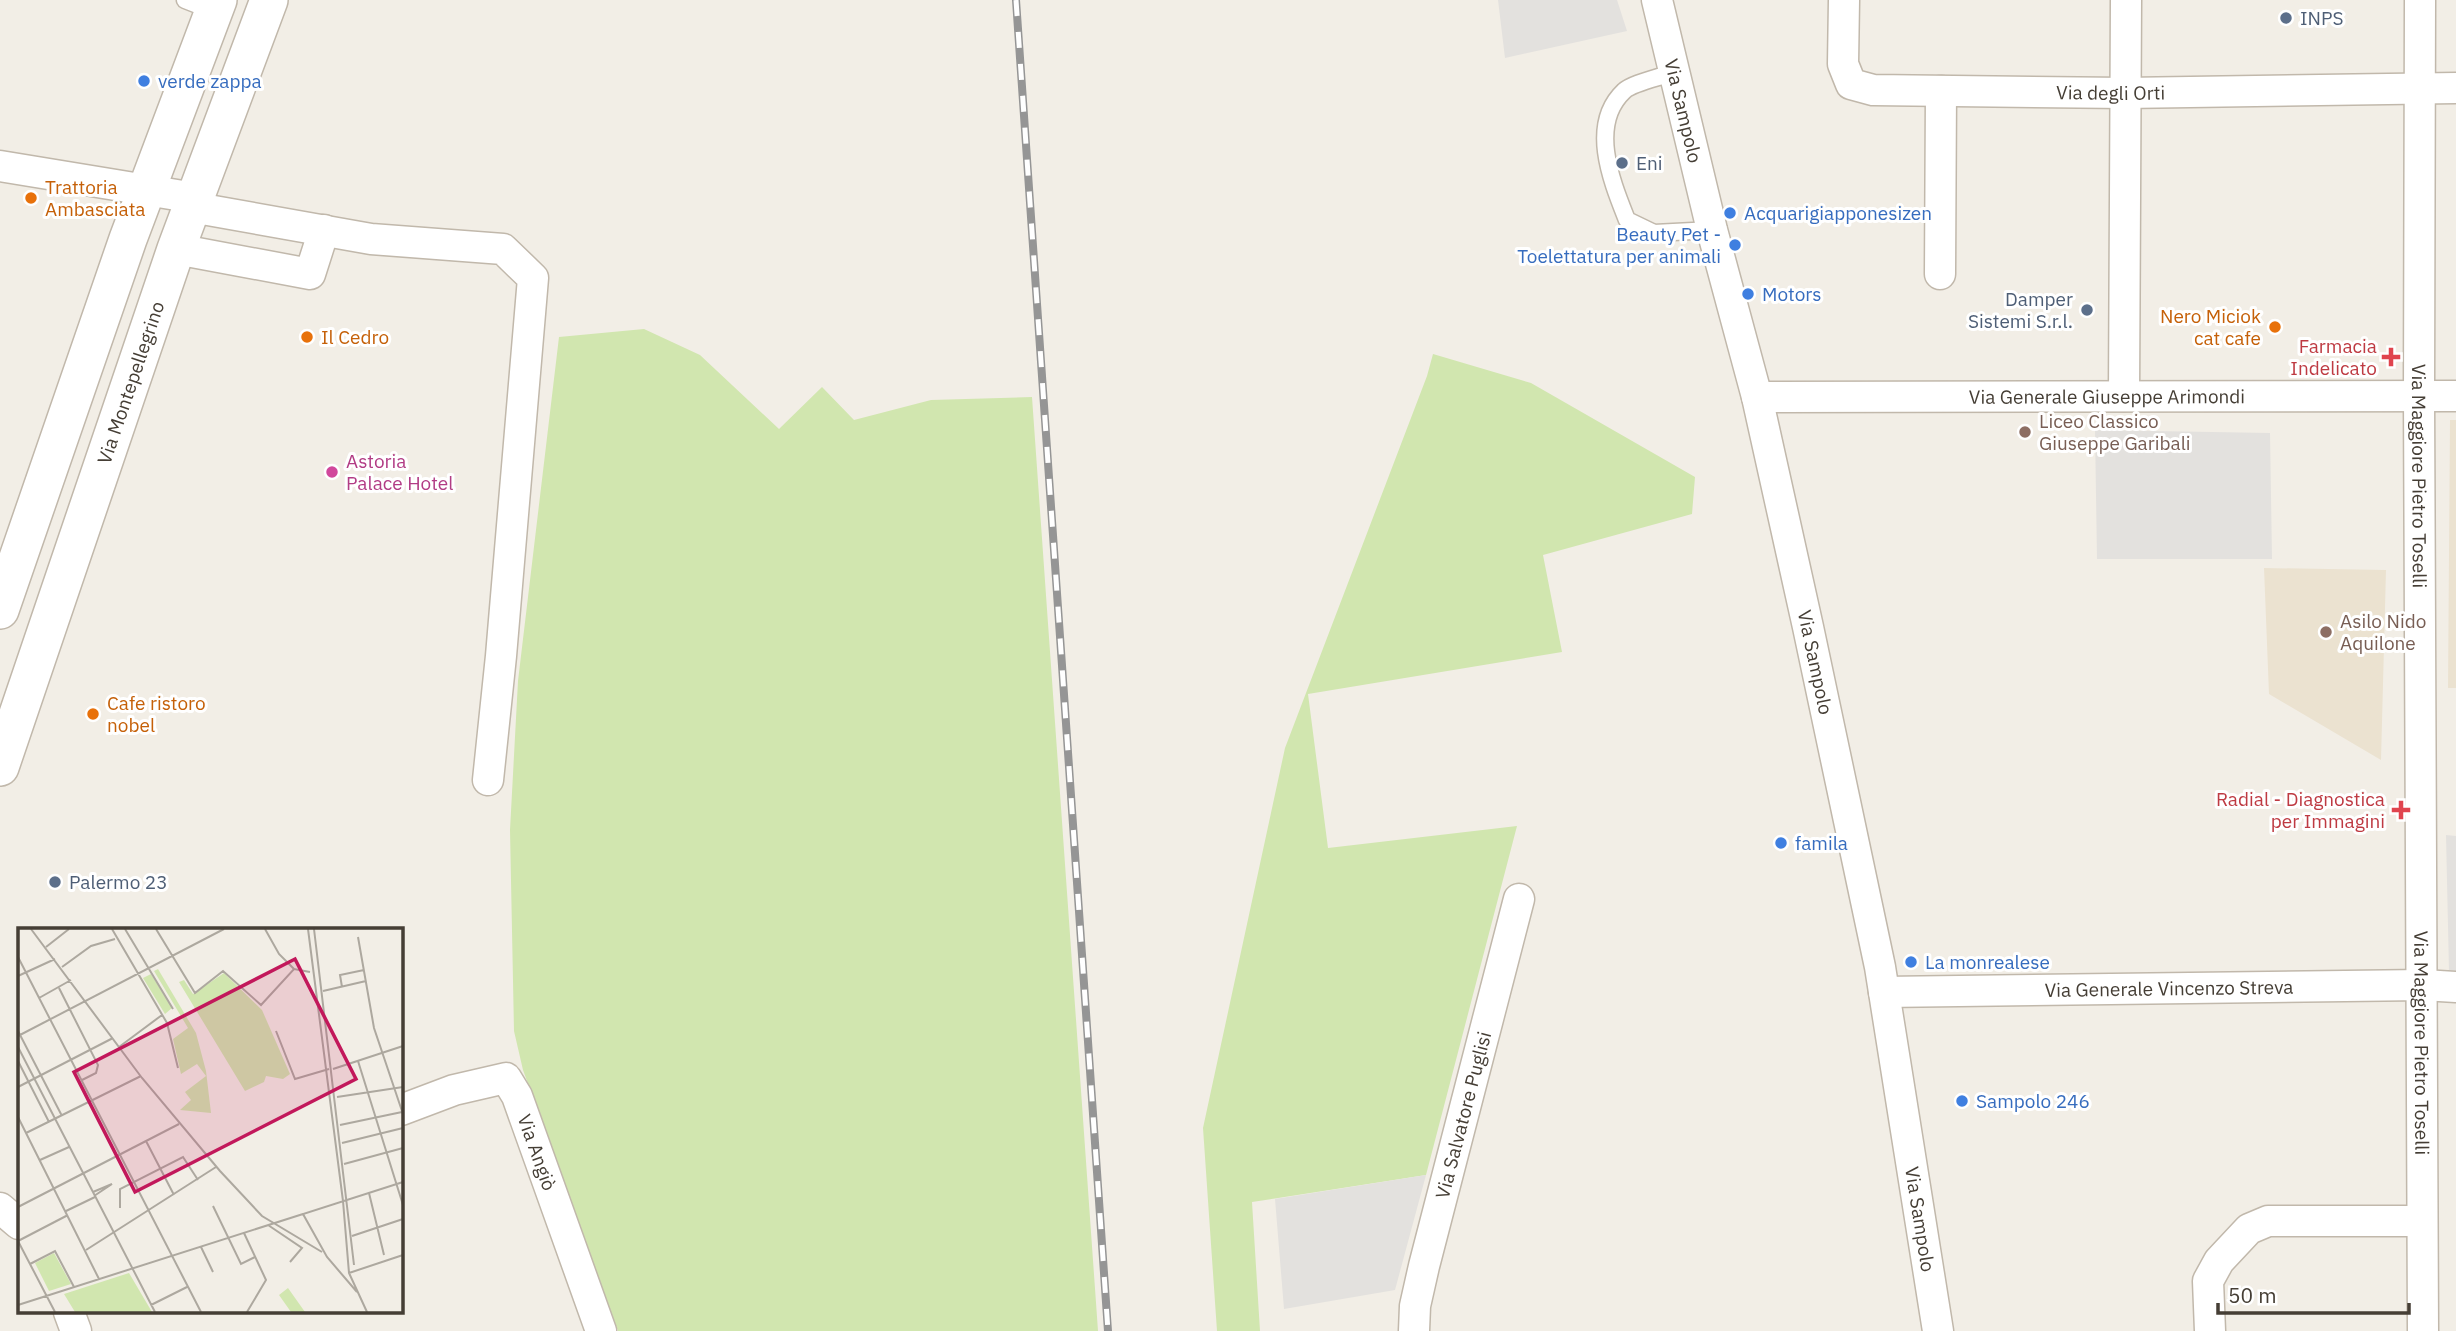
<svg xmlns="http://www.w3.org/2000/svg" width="2456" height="1331" font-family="'IBM Plex Sans',sans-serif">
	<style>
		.education { fill: #ebe2d0 }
		.green { fill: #d1e6af }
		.parking { fill: #e3e1de }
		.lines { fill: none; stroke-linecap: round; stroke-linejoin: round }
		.service-casing { stroke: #c1b8ab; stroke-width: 19 }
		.minor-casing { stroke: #c1b8ab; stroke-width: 33 }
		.tertiary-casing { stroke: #c1b8ab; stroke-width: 40 }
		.service { stroke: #fff; stroke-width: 16 }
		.minor { stroke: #fff; stroke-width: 30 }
		.tertiary { stroke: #fff; stroke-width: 37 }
		.rail-casing { stroke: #959595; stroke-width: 8 }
		.rail { stroke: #fff; stroke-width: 5; stroke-dasharray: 16; stroke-linecap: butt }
		.service-dot { fill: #5c6f8a; stroke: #fff; stroke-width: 2.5 }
		.shop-dot { fill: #3f7fe0; stroke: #fff; stroke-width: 2.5 }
		.food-dot { fill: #e8710a; stroke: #fff; stroke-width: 2.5 }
		.health-dot { fill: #e0444e; stroke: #fff; stroke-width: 2.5 }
		.education-dot { fill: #8d6e63; stroke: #fff; stroke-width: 2.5 }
		.hotel-dot { fill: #d1479c; stroke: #fff; stroke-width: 2.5 }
		.labels { text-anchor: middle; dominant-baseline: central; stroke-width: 6; stroke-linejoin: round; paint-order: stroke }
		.service-label { font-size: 19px; fill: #4e5e75; stroke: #fff; text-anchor: start }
		.shop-label { font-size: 19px; fill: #366cbe; stroke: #fff; text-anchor: start }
		.street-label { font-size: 19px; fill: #453e35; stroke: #fff }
		.food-label { font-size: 19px; fill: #c56008; stroke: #fff; text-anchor: start }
		.health-label { font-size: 19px; fill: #be3a42; stroke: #fff; text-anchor: end }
		.education-label { font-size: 19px; fill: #785e54; stroke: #fff; text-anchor: start }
		.hotel-label { font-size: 19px; fill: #b23c85; stroke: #fff; text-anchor: start }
		.inset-road { fill: none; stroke: #ada89f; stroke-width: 2 }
		.view { fill: #c2185b; fill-opacity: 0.15; stroke: #c2185b; stroke-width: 3.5 }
		.inset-edge { fill: none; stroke: #453e35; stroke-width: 3.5 }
	</style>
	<rect width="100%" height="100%" fill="#f2eee6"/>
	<path class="education" d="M 2450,420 L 2456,420 L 2456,688 L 2448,688 Z
		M 2264,568 L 2386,570 L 2381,760 L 2269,694 Z"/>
	<path class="green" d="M 644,329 L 700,355 L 779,429 L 822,387 L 854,420 L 931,400 L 1032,397 L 1098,1331 L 618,1331 L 523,1070 L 514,1031 L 510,830 L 518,681 L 559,337 Z
		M 1433,354 L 1531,383 L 1695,477 L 1692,514 L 1543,555 L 1562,652 L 1308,694 L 1328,848 L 1517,826 L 1426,1175 L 1252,1202 L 1260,1331 L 1217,1331 L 1203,1128 L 1285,748 L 1427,376 Z"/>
	<path class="parking" d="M 1498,0 L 1617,0 L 1627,31 L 1505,58 Z
		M 2095,430 L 2270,433 L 2272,559 L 2097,559 Z
		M 2446,835 L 2456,836 L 2456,972 L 2449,972 Z
		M 1426,1175 L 1395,1290 L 1284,1309 L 1275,1199 Z"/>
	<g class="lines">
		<g class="service-casing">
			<path id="service" d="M 185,0 L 213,11
				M 1674,72 C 1662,77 1632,83 1624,91 C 1588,125 1612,182 1627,220 L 1654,233 L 1712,230"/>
		</g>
		<g class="minor-casing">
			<g id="minor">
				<path id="s1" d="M 1657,0 L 1712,230 L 1757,397 L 1808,627 L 1880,967 L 1938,1331"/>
				<path id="s2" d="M 1844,0 L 1843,64 L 1851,84 L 1873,90 L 2125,93 L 2456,88"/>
				<path id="s3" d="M 2420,0 L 2419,396 L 2423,1331"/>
				<path d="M 0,166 L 195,198"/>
				<path d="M 191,207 L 371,239 L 503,249 L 533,278 L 501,656 L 488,780"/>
				<path d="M 176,249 L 310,274 L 324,230"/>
				<path d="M 1940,274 L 1941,91"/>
				<path d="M 2124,396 L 2126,0"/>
				<path id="s4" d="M 1757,397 L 2456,396"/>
				<path id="s5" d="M 1884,992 L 2423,985 L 2456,987"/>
				<path id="s6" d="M 401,1110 L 454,1090 L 506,1078 L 517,1096 L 601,1331"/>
				<path d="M 0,1208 L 19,1224"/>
				<path d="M 69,1312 L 76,1331"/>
				<path id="s7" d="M 1414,1331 L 1415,1306 L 1424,1266 L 1519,899"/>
				<path d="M 2210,1331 L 2208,1281 L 2219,1261 L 2249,1229 L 2268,1221 L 2421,1221"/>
			</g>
		</g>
		<g class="tertiary-casing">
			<g id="tertiary">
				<path d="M 0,610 L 128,239 L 218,0"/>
				<path id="s8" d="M 0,767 L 176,249 L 269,0"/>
			</g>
		</g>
		<use href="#service" class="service"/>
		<use href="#minor" class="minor"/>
		<use href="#tertiary" class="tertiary"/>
		<g class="rail-casing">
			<path id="rail" d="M 1016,0 L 1108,1331"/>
		</g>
		<use href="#rail" class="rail"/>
	</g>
	<g class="service-dot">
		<circle cx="2286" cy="18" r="7"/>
		<circle cx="1622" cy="163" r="7"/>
		<circle cx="2087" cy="310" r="7"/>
		<circle cx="55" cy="882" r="7"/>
	</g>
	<g class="shop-dot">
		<circle cx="144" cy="81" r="7"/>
		<circle cx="1730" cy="213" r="7"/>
		<circle cx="1735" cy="245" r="7"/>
		<circle cx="1748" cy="294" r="7"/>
		<circle cx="1781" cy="843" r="7"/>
		<circle cx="1911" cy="962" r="7"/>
		<circle cx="1962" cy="1101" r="7"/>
	</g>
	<g class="food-dot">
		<circle cx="31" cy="198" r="7"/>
		<circle cx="2275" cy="327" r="7"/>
		<circle cx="307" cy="337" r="7"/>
		<circle cx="93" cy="714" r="7"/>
	</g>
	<g class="health-dot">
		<path d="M2387.5 346.5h7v7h7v7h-7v7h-7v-7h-7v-7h7z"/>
		<path d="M2397.5 799.5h7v7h7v7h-7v7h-7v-7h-7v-7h7z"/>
	</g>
	<g class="education-dot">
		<circle cx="2025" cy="432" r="7"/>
		<circle cx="2326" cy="632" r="7"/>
	</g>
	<circle class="hotel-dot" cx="332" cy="472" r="7"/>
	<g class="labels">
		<g class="service-label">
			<text x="2300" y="18">INPS</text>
			<text x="1636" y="163">Eni</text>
			<text x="2073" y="299" text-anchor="end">Damper<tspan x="2073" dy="22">Sistemi S.r.l.</tspan></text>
			<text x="69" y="882">Palermo 23</text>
		</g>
		<g class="shop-label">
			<text x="158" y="81">verde zappa</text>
			<text x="1744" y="213">Acquarigiapponesizen</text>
			<text x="1721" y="234" text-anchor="end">Beauty Pet -<tspan x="1721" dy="22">Toelettatura per animali</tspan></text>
			<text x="1762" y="294">Motors</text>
			<text x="1795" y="843">famila</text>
			<text x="1925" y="962">La monrealese</text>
			<text x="1976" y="1101">Sampolo 246</text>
		</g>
		<g class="street-label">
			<text stroke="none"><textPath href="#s2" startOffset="346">Via degli Orti</textPath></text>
			<text stroke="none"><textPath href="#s1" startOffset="114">Via Sampolo</textPath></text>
			<text stroke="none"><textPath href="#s8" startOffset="406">Via Montepellegrino</textPath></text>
			<text stroke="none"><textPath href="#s4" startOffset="350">Via Generale Giuseppe Arimondi</textPath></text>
			<text stroke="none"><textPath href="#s3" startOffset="476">Via Maggiore Pietro Toselli</textPath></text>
			<text stroke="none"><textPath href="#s1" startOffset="681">Via Sampolo</textPath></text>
			<text stroke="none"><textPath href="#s5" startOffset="285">Via Generale Vincenzo Streva</textPath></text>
			<text stroke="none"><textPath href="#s3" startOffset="1043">Via Maggiore Pietro Toselli</textPath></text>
			<text stroke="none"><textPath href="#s7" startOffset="222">Via Salvatore Puglisi</textPath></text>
			<text stroke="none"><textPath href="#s6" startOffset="191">Via Angiò</textPath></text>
			<text stroke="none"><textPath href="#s1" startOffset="1248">Via Sampolo</textPath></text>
		</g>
		<g class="food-label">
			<text x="45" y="187">Trattoria<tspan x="45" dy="22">Ambasciata</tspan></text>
			<text x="2261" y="316" text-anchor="end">Nero Miciok<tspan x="2261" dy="22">cat cafe</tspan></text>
			<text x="321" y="337">Il Cedro</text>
			<text x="107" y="703">Cafe ristoro<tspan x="107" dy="22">nobel</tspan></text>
		</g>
		<g class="health-label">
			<text x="2377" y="346">Farmacia<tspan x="2377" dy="22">Indelicato</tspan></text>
			<text x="2385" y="799">Radial - Diagnostica<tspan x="2385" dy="22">per Immagini</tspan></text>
		</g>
		<g class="education-label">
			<text x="2039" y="421">Liceo Classico<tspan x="2039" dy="22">Giuseppe Garibali</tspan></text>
			<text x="2340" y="621">Asilo Nido<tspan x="2340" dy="22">Aquilone</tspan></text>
		</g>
		<g class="hotel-label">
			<text x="346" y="461">Astoria<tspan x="346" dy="22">Palace Hotel</tspan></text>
		</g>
	</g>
	<g transform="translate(18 928)">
		<rect width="385" height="385" fill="#f2eee6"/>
		<path d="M 140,41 L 178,105 L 188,143 L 193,185 L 162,182 L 173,172 L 167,164 L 188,148 L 179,136 L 163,146 L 155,111 L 170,100 L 136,43 ZM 206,45 L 244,82 L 272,146 L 265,151 L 248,148 L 246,154 L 227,163 L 161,54 L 166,52 L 175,66 ZM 133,46 L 154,80 L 147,86 L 125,50 ZM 36,325 L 53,356 L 31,363 L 17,335 ZM 111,345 L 134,384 L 57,384 L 46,366 ZM 270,360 L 287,384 L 273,384 L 261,367 Z" fill="#d1e6af"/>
		<path class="inset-road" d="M 13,1 L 124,150 L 202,243 L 244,288 L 304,324M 94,1 L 149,95 L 160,140M 107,1 L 155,81M 138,1 L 177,65 L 205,43 L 243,77 L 276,41 L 292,44M 247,1 L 261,26 L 276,41M 290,1 L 325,273M 296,1 L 336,337M 340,9 L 356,100 L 385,186M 28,19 L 51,1M 0,29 L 183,384M 44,39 L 73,18 L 97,11M 0,48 L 37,31M 324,59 L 322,47 L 346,42M 41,60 L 80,137 L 78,145 L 64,152M 305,63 L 348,53M 21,70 L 53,52M 0,103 L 44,188M 258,103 L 277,151 L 311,141M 0,108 L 206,1M 0,119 L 137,384M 101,119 L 144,87M 0,133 L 31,194M 340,133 L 385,277M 315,141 L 385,118M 0,159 L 95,110M 319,169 L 385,159M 0,189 L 81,351M 322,197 L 384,184M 8,205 L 123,148M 128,213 L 156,267M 324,215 L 385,200M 22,232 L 51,219M 326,236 L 385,220M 75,264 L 94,256 L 76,268M 351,265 L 366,327M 325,273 L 331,345 L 349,384M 195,278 L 223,336 L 237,329M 0,279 L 161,196M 102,280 L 102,261 L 165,229 L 180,252M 48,283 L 77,269M 250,297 L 284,320 L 272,334M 226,305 L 248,352 L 229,384M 334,308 L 385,291M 0,313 L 37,384M 0,313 L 50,287M 183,319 L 195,344M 68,322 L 198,239M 12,336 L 37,323 L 56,359M 331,345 L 385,327M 339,364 L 309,329 L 285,286 L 385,254M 0,377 L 285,286M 133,377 L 169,359"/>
		<path class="view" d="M 277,31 L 338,151 L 117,264 L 56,144 Z"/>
		<rect width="385" height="385" class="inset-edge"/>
	</g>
	<path d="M2218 1303v10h191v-10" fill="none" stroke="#453e35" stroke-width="3.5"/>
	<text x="2228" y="1303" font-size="21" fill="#453e35" stroke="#ffffff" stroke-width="5" paint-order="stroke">50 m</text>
</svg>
